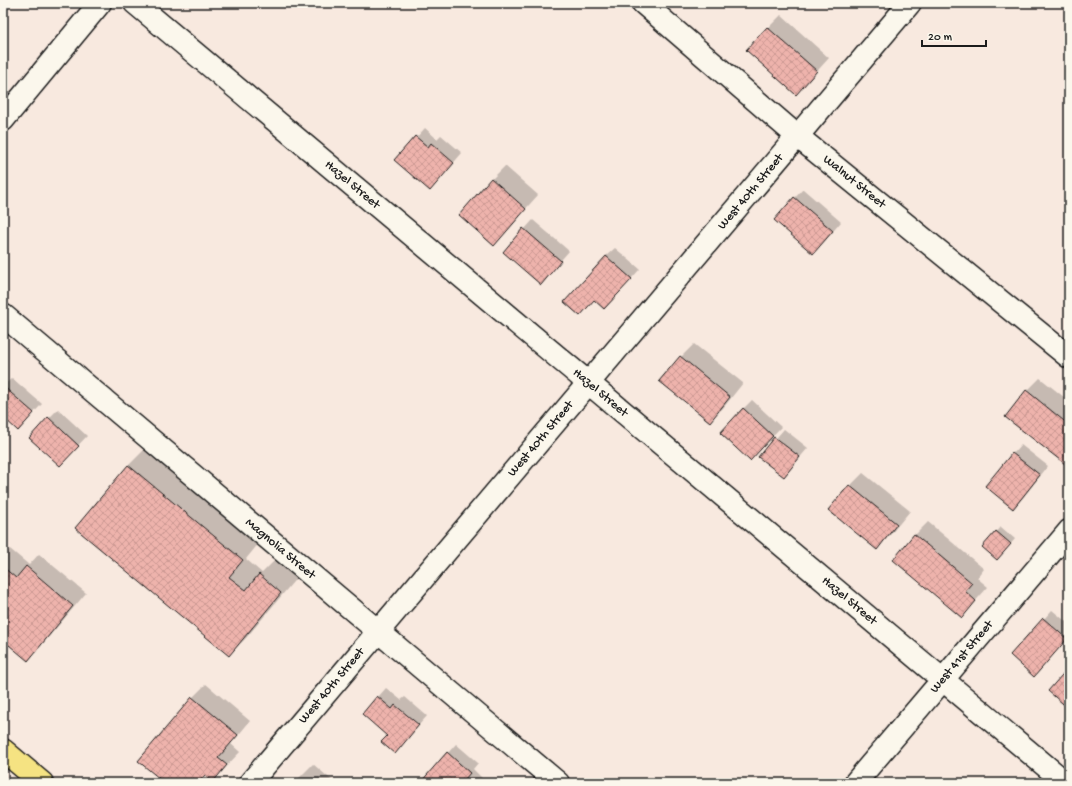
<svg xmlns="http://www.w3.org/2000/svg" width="1072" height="786" font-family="'Gochi Hand',sans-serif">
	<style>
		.shadow { fill: #0003 }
		.building { fill: url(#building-cross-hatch); stroke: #1c1c1c }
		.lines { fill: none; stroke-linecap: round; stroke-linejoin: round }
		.minor-casing { stroke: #1c1c1c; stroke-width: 25 }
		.primary-casing { stroke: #1c1c1c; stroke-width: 25 }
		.minor { stroke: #fbf7ec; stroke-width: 22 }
		.primary { stroke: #f5e382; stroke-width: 22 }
		.labels { text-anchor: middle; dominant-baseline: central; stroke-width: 3; stroke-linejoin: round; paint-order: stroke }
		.street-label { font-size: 13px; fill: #1c1c1c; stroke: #fbf7ec }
	</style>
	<defs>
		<pattern id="building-cross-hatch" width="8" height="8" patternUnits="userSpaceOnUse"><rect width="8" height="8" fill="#eeb3ac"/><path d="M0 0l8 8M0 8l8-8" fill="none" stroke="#cc9993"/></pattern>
	</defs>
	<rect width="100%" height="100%" fill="#f8e9df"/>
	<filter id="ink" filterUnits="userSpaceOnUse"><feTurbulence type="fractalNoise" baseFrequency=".025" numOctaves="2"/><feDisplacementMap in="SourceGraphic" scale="8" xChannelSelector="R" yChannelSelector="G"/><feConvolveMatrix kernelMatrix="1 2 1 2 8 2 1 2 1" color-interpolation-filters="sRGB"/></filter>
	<g filter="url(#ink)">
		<path class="shadow" d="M 781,15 L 829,58 L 809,80 L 768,28 Z
			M 425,128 L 437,139 L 441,135 L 462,153 L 430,190 L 396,160 Z
			M 505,166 L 538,195 L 494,244 L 492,179 Z
			M 803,189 L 841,222 L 822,244 L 775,220 Z
			M 533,220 L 569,251 L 549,274 L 504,252 Z
			M 615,248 L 640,269 L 613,299 L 594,299 L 606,256 Z
			M 694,344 L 743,383 L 723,408 L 709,421 L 681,357 Z
			M 12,378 L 42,404 L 27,420 L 3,416 L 3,386 Z
			M 1040,378 L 1069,401 L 1069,458 L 1064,463 L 1007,416 L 1027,391 Z
			M 752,400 L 781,427 L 758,451 L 743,409 Z
			M 58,409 L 87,436 L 68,456 L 30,438 Z
			M 784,429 L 808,448 L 784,476 L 760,457 Z
			M 1021,445 L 1048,466 L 1022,499 L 1013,507 L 1013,454 Z
			M 146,448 L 259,543 L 246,559 L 262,573 L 277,558 L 298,576 L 246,638 L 229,655 L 77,528 L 129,465 Z
			M 863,473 L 910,511 L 890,535 L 877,548 L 850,486 Z
			M 928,522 L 984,569 L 977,578 L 988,587 L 961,617 L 895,559 L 915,535 Z
			M 1001,527 L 1015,539 L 1002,554 L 984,547 Z
			M 10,549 L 29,565 L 39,554 L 86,593 L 41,646 L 28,659 L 3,638 L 3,557 Z
			M 1052,610 L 1069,624 L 1069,637 L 1034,675 L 1044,619 Z
			M 206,684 L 250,721 L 231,744 L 240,752 L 213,780 L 206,774 L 199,783 L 166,783 L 140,761 L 193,697 Z
			M 386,688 L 401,700 L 405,697 L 427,716 L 403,743 L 388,736 L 378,697 Z
			M 456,744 L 478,763 L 473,769 L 482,778 L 477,783 L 421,783 Z
			M 313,764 L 335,783 L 294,783 Z"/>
		<path class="building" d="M 767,27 L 817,71 L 796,95 L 746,50 Z
			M 415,136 L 428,147 L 431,143 L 454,163 L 430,191 L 394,160 Z
			M 491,178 L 526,209 L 494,246 L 459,215 Z
			M 794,197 L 833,231 L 813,254 L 774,220 Z
			M 523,228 L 561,261 L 541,285 L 503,252 Z
			M 606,256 L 632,279 L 604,309 L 594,300 L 580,316 L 564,302 Z
			M 680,356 L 730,397 L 710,422 L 659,381 Z
			M 3,386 L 34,413 L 18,431 L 3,417 Z
			M 1026,390 L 1069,425 L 1069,458 L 1065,464 L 1005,417 Z
			M 743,408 L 773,436 L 750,461 L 720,433 Z
			M 48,417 L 79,446 L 60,466 L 29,438 Z
			M 774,437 L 800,457 L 784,477 L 758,457 Z
			M 1012,453 L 1040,475 L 1013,509 L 985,486 Z
			M 128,465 L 243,560 L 229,577 L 246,590 L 259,574 L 281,593 L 229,656 L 75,528 Z
			M 849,485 L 897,524 L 877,550 L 828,510 Z
			M 996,531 L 1011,544 L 997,560 L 982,547 Z
			M 914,534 L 972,583 L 965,591 L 976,601 L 962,618 L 893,560 Z
			M 26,566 L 73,606 L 28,661 L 3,640 L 3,567 L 16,578 Z
			M 1043,618 L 1067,639 L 1034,677 L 1010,655 Z
			M 1069,667 L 1069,709 L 1048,691 Z
			M 377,696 L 392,709 L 395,705 L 419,725 L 395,754 L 381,742 L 387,736 L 362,714 Z
			M 192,697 L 238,735 L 218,758 L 227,765 L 213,782 L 205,775 L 198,783 L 165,783 L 138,761 Z
			M 447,752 L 470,773 L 465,779 L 469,783 L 420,783 Z"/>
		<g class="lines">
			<g class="minor-casing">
				<path id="minor" d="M 135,3 L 1066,783
					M 643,3 L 797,136 L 1069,357
					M 3,120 L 100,3
					M 3,315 L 558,783
					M 250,783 L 910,3
					M 855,783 L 1069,531"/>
			</g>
			<g class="primary-casing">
				<path id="primary" d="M 3,750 L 42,783"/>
			</g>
			<use href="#minor" class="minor"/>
			<use href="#primary" class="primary"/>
		</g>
	</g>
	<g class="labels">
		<g class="street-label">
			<text transform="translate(854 182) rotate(39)">Walnut Street</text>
			<text transform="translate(352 185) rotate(40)">Hazel Street</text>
			<text transform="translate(751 192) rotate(-50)">West 40th Street</text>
			<text transform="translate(600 393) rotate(40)">Hazel Street</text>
			<text transform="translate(541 439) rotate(-50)">West 40th Street</text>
			<text transform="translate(280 549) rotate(40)">Magnolia Street</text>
			<text transform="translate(849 601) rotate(40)">Hazel Street</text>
			<text transform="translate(962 657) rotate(-50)">West 41st Street</text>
			<text transform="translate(332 686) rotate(-50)">West 40th Street</text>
		</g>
	</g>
	<rect width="1072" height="786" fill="none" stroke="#fbf7ec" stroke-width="16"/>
	<rect x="8" y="8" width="1056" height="770" fill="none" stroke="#1c1c1c" stroke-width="1.5" filter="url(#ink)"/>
	<path d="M922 40v6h64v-6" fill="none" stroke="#1c1c1c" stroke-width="2"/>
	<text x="928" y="40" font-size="12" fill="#1c1c1c" stroke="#fbf7ec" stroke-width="3" paint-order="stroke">20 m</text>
</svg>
